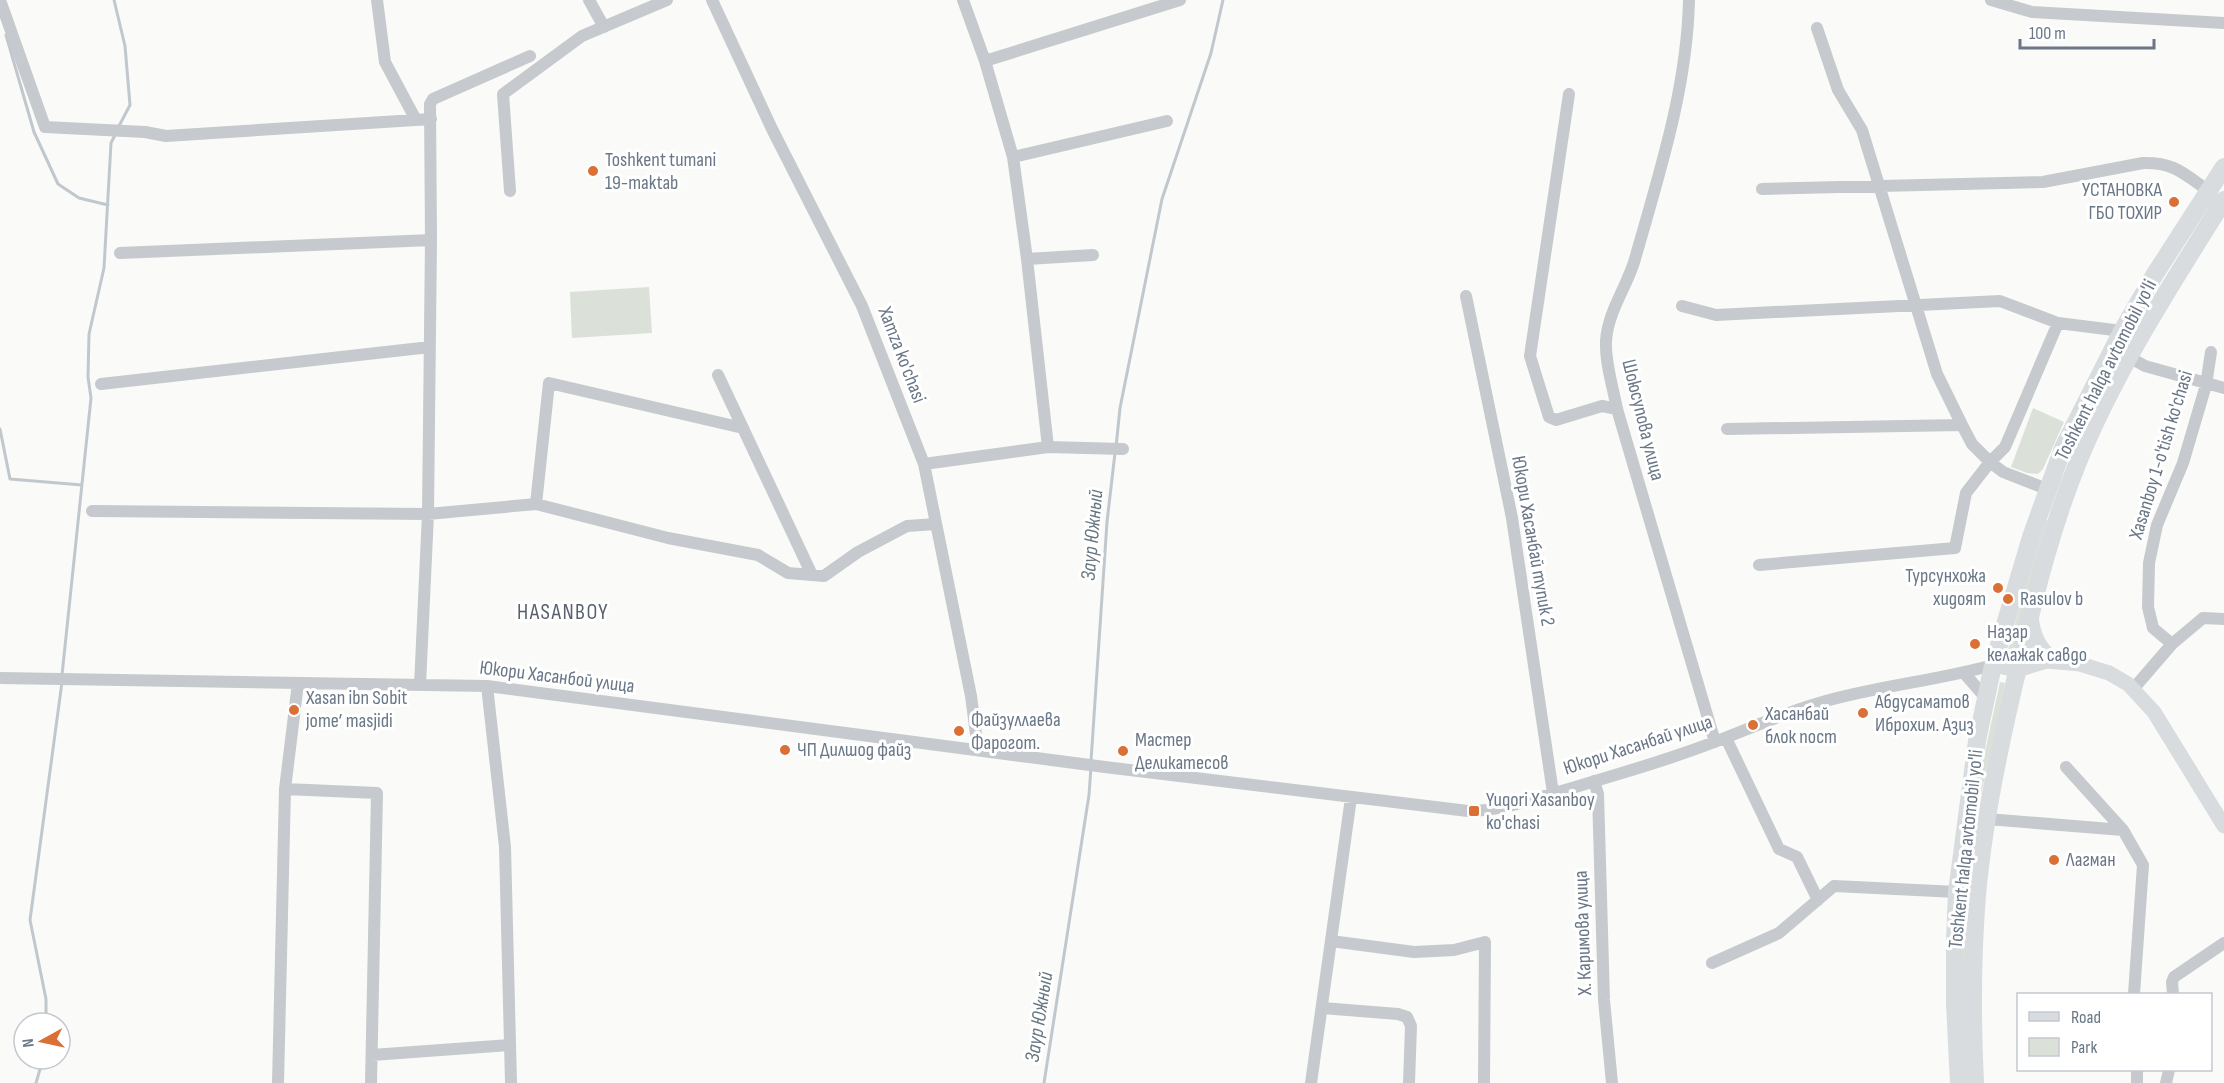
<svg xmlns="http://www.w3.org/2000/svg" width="2224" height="1083" font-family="'Sofia Sans Condensed',sans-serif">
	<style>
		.green { fill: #dbe1d9 }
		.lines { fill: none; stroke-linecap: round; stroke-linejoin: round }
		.stream { stroke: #c0c8ce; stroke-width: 3 }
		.minor { stroke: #c6c9cd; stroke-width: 12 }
		.major { stroke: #d8dcdf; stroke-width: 15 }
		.highway { stroke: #d8dcdf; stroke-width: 18 }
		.poi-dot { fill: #db7036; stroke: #fff; stroke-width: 2 }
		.labels { text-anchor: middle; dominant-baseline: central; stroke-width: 6; stroke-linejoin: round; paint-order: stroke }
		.poi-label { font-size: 20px; fill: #6a7787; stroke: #fff; text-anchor: start }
		.street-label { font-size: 20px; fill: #6a7787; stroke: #fff }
		.water-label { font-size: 21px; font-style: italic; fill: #677782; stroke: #fff }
		.quarter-label { font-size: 22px; letter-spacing: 1.5px; fill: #58616d; stroke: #fff }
	</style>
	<rect width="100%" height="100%" fill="#fafaf8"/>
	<path class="green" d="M 649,287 L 652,333 L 572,338 L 570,292 Z
		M 2033,408 L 2064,422 L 2043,469 L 2038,474 L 2027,473 L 2011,467 Z
		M 2044,519 L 2049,521 L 2013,650 L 2008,649 Z
		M 2000,682 L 2005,683 L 1981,795 L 1976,794 Z
		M 1972,824 L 1977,825 L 1966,1001 L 1961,1026 L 1964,900 Z"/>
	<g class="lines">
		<path class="stream" d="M 114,0 L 125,46 L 130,105 L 119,126
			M 6,35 L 34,132 L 58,184 L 79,198 L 108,205
			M 0,429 L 10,479 L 82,485
			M 1116,447 L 1120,408 L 1162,199 L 1211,53 L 1223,0
			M 62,675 L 91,398 L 88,377 L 89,334 L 104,268 L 111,143 L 115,135
			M 1091,761 L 1107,522 L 1115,453
			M 46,1023 L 46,999 L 30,920 L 62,682
			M 36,1083 L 43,1059
			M 1044,1083 L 1089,795 L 1091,767"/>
		<path class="minor" d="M 0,0 L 45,127 L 145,132 L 166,136 L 431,119
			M 377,0 L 385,62 L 416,120
			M 589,0 L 604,27
			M 712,0 L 772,129 L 862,306 L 924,464 L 971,696 L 978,750
			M 963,0 L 985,61 L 1013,157 L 1027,259 L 1048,447
			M 1689,0 C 1687,89 1659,174 1635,259 C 1627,287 1608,311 1606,341 C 1605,363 1613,387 1617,409 L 1715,742
			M 1991,0 L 2032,12 L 2224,23
			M 1817,28 L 1838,90 L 1862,130 L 1937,374 L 1962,425 L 1972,444 L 1990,462 L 2003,472 L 2047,489
			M 985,61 L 1180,0
			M 1569,94 L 1530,356 L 1549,417 L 1556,420 L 1602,406 L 1617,409
			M 1013,157 L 1167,121
			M 1762,189 L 2043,182 L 2143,163 C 2174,162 2184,174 2209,191
			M 510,191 L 503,94 L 582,36 L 667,0
			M 120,253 L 431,240
			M 1027,259 L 1093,255
			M 1466,296 L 1512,518 L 1553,793
			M 1682,306 L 1716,315 L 2000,301 L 2058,323 L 2122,331
			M 2129,357 L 2145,366 L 2224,388
			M 718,375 L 812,575
			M 101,384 L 430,347
			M 1727,429 L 1962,425
			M 924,464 L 1048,447 L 1123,449
			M 536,504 L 549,383 L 743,428
			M 92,511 L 428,514 L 536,504 L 668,538 L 758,555 L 788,573 L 824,576 L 858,552 L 907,526 L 936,524
			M 1759,565 L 1955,548 L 1966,493 L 1990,462 L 2005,447 L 2058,323
			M 2172,644 L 2153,628 L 2148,607 L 2149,563 L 2157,525 L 2183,463 L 2206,385 L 2211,352
			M 1964,673 L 1985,697
			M 0,678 L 487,686 L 1105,767 L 1468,811 C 1502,811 1533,799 1565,790 C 1616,775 1668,760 1717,741 C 1751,728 1784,713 1819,703 C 1876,686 1936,681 1993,665
			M 420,685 L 428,514 L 431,240 L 430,104 L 433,99 L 530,56
			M 487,686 L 505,847 L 511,1083
			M 2134,688 L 2172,644 L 2203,618 L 2224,619
			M 1726,738 L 1779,849 L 1797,857 L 1818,900
			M 2066,767 L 2123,830 L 2143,865 L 2134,994
			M 1594,781 L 1598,794 L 1604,1000 L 1612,1083
			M 285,789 L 377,793 L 371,1083
			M 1987,819 L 2123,830
			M 1331,941 L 1414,952 L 1454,950 L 1485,942 L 1484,1083
			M 1712,963 L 1779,933 L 1834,886 L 1957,892
			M 2173,994 L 2172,982 L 2174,977 L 2224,943
			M 1322,1008 L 1398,1014 L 1407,1017 L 1411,1026 L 1409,1083
			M 372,1055 L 510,1045
			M 2137,1070 L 2137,1083
			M 278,1083 L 285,789 L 298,683
			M 1311,1083 L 1351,798
			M 2166,1083 L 2169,1070"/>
		<path class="major" d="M 2031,616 C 2033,635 2039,650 2056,661
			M 1993,665 L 2017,670 L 2047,661 L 2080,664 L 2109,673 L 2128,684 L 2154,712 L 2224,826"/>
		<path class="highway" d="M 1959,1083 L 1955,1003 L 1955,940 L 1957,892 L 1977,741 L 1993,665 L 2031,537 L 2063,448 L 2122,331 L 2155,274 L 2224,167
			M 1975,1083 C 1972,1021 1972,958 1977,895 C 1984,816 2001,737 2020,660 C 2035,593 2052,526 2078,462 C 2116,369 2171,285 2224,200"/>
	</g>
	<g class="poi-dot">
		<circle cx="593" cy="171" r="6"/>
		<circle cx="2174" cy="202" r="6"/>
		<circle cx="1998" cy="588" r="6"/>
		<circle cx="2008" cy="599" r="6"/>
		<circle cx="1975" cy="644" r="6"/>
		<circle cx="294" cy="710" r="6"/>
		<circle cx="1863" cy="713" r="6"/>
		<circle cx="1753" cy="725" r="6"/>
		<circle cx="959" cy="731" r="6"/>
		<circle cx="785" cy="750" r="6"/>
		<circle cx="1123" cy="751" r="6"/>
		<rect x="1468" y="805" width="12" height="12" rx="3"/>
		<circle cx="2054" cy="860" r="6"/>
	</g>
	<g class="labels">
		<g class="poi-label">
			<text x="605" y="160">Toshkent tumani<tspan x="605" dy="23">19-maktab</tspan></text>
			<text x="2162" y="190" text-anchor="end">УСТАНОВКА<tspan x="2162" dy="23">ГБО ТОХИР</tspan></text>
			<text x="1986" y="576" text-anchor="end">Турсунхожа<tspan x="1986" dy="23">хидоят</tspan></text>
			<text x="2020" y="599">Rasulov b</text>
			<text x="1987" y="632">Назар<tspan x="1987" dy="23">келажак савдо</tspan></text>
			<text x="306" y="698">Xasan ibn Sobit<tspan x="306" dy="23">jome’ masjidi</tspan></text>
			<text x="1875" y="702">Абдусаматов<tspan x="1875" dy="23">Иброхим. Азиз</tspan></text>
			<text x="1765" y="714">Хасанбай<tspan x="1765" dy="23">блок пост</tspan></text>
			<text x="971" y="720">Файзуллаева<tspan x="971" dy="23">Фарогот.</tspan></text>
			<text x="1135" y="740">Мастер<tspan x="1135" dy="23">Деликатесов</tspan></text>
			<text x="797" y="750">ЧП Дилшод файз</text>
			<text x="1486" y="800">Yuqori Xasanboy<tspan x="1486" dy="23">ko'chasi</tspan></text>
			<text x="2066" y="860">Лагман</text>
		</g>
		<g class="street-label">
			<text transform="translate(902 355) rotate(69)">Xamza ko'chasi</text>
			<text transform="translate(2106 370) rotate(-63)">Toshkent halqa avtomobil yo'li</text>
			<text transform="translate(1643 420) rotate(76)">Шоюсупова улица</text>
			<text transform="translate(2161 455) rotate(-73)">Xasanboy 1-o'tish ko'chasi</text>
			<text transform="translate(1533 541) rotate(80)">Юкори Хасанбай тупик 2</text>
			<text transform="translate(557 677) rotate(7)">Юкори Хасанбой улица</text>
			<text transform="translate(1638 745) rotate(-18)">Юкори Хасанбай улица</text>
			<text transform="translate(1966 849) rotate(-84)">Toshkent halqa avtomobil yo'li</text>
			<text transform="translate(1583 933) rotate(-92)">Х. Каримова улица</text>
		</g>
		<g class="water-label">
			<text transform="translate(1092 535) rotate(-85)">Заур Южный</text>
			<text transform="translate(1039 1017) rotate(-81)">Заур Южный</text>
		</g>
		<g class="quarter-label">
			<text x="563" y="612">HASANBOY</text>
		</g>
	</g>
	<rect x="2017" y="993" width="195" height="78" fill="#ffffff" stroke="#c3c9cf" stroke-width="1.5"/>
	<rect x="2029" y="1012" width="30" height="9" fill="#d8dcdf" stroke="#c3c9cf" stroke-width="1.5"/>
	<text x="2071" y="1023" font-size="18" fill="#6a7787">Road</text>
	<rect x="2029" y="1038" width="30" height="18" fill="#dbe1d9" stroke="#c3c9cf" stroke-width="1.5"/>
	<text x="2071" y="1053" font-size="18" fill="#6a7787">Park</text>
	<g transform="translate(42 1041) rotate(262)"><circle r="28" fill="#ffffff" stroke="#c3c9cf" stroke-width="1.5"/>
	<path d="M0-4.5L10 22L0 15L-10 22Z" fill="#db7036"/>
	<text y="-9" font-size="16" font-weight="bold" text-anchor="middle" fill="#6a7787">N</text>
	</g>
	<path d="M2020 39v9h134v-9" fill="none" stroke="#6a7787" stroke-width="3"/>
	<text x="2029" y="39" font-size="18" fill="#6a7787" stroke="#ffffff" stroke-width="4.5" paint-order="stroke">100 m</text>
</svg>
